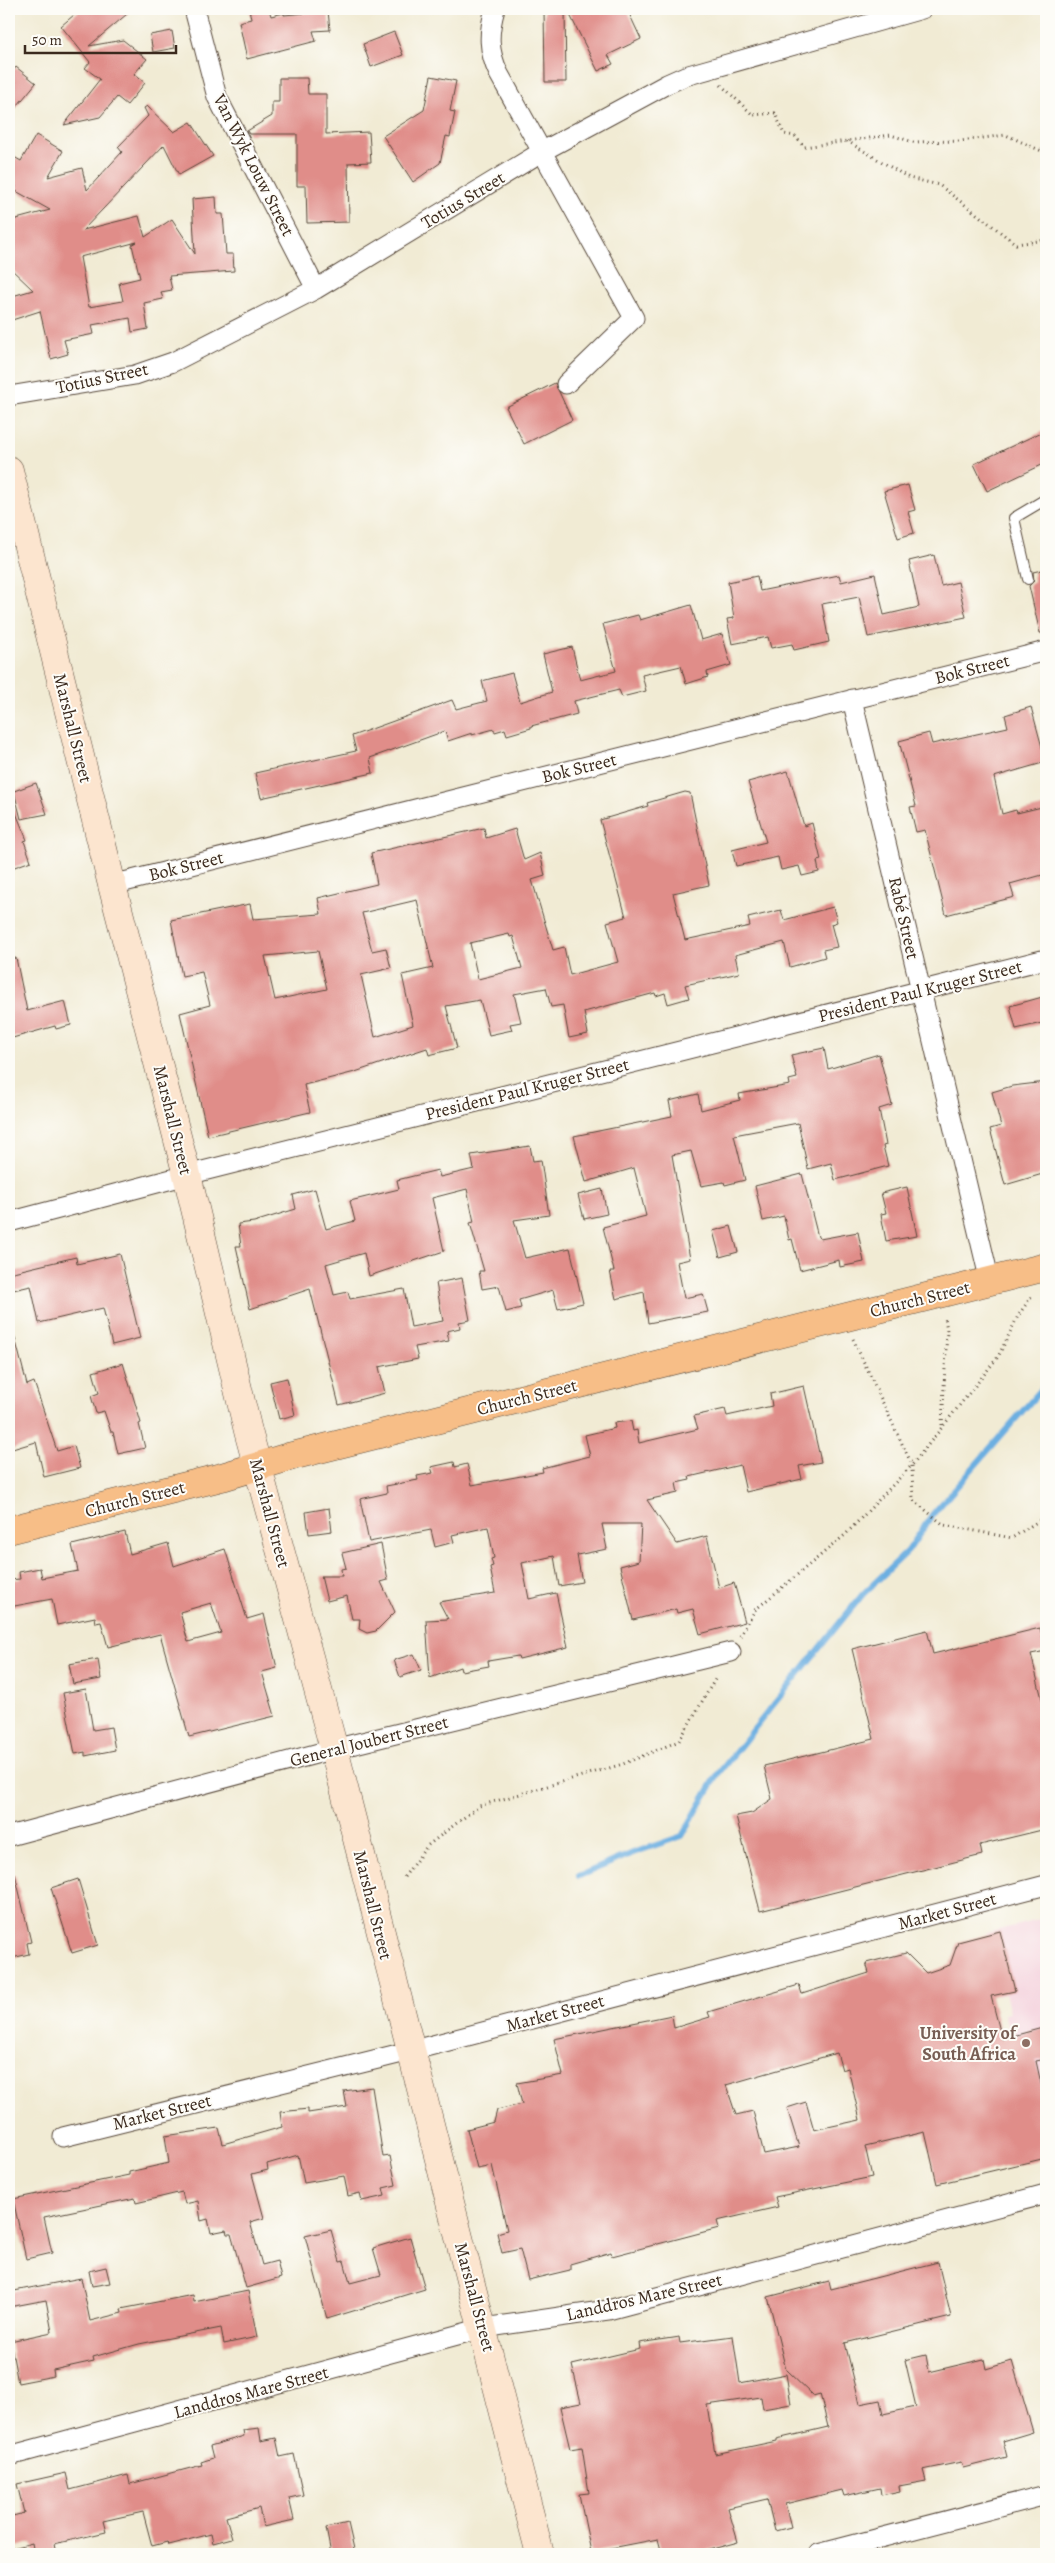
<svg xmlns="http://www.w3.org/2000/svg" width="1055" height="2563" font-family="Alegreya,serif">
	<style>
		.built { fill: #f4cfdc }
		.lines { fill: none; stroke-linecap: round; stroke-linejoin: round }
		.stream { stroke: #6cafe1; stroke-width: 6 }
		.building { fill: #e08d89; fill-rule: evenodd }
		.lane-casing { stroke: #564739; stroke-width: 12 }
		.street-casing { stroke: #564739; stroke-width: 21 }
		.secondary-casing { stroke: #564739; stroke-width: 29 }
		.primary-casing { stroke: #564739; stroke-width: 29 }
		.path { stroke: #564739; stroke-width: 3; stroke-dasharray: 1 4; stroke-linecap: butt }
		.lane { stroke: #fff; stroke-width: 10 }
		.street { stroke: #fff; stroke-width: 19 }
		.secondary { stroke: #fce5cf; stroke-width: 28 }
		.primary { stroke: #f7be87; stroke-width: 28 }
		.education-dot { fill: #8d6e63; stroke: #fdfcf7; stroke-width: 2 }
		.labels { text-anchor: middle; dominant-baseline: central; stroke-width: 4; stroke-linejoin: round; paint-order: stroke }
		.street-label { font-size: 18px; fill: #3b2a1e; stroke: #fdfcf7 }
		.education-label { font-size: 18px; font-weight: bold; fill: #785e54; stroke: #fdfcf7; text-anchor: end }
	</style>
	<rect width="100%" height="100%" fill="#fdfcf7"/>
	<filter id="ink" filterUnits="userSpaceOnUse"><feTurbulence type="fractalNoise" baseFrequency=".02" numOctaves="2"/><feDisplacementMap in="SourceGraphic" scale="10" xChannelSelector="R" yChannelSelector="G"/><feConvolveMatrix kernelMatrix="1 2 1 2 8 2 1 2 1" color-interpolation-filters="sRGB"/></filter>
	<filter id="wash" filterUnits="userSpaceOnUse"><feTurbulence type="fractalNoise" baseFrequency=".0096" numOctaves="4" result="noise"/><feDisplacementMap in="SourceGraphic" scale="20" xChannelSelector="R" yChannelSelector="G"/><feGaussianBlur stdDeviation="1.12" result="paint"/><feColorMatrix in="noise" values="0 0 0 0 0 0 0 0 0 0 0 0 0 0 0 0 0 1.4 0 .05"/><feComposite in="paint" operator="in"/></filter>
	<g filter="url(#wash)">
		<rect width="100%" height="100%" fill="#f1ebd4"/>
		<path class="built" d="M 1046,1918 L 1046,2156 L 1044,2157 L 1008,2052 L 1004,2037 L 1010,2036 L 1004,2014 L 1010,2013 L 1005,1994 L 998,1996 L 984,1942 L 988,1941 L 986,1933 Z"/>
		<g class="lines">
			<path class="stream" d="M 579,1876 L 633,1853 L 682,1836 L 718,1774 L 774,1704 L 863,1594 L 908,1551 L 932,1515 L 1046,1384"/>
		</g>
		<g id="blocks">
			<path class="building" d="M 81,9 L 133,9 L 89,46 L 123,40 L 147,59 L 134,74 L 145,83 L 127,105 L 117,97 L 100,117 L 64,125 L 100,79 L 85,68 L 90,62 L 61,26 Z
				M 249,9 L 269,9 L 271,16 L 284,13 L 284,15 L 328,11 L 330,30 L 313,31 L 316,41 L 247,59 L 239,22 L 251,19 Z
				M 544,9 L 565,9 L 566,82 L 545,82 Z
				M 567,9 L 627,9 L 641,39 L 608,55 L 613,64 L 598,71 Z
				M 172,31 L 175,48 L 153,52 L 150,35 Z
				M 394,32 L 403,55 L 371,67 L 363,44 Z
				M 16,67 L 36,83 L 9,116 L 9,76 Z
				M 431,76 L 456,81 L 450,111 L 455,112 L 450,137 L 446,136 L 440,163 L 413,182 L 383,136 L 424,110 Z
				M 279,78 L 307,78 L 308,94 L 326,94 L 326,134 L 369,132 L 371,162 L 348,163 L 349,222 L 307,223 L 306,186 L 297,186 L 297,134 L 249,134 L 247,131 L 272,116 L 272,102 L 279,102 Z
				M 147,106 L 174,132 L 191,122 L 213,156 L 179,175 L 164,145 L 83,230 L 139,216 L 145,237 L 172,219 L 195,254 L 192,199 L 216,197 L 217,214 L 223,214 L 226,254 L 233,254 L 234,271 L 169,276 L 172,290 L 161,292 L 163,299 L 144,303 L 148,329 L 132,332 L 130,318 L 92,325 L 94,334 L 64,340 L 68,354 L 51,359 L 40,311 L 9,321 L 9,297 L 33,290 L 9,267 L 9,221 L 50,210 L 14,190 L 16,186 L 9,182 L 9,154 L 21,161 L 36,135 L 63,151 L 48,177 L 82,168 L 87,190 L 122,152 L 118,147 L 148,116 L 144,108 ZM 137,242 L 132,245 L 140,278 L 119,283 L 123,301 L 89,307 L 80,257 Z
				M 555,383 L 572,420 L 524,444 L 506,407 Z
				M 1046,430 L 1046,463 L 987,491 L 974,464 Z
				M 908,485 L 915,510 L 908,512 L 914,533 L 898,538 L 884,491 Z
				M 934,555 L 941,586 L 958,582 L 966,617 L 868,637 L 859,597 L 822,604 L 829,642 L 794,650 L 792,644 L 771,648 L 768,637 L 732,644 L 727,619 L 734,618 L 728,582 L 757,576 L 760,591 L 839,575 L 841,582 L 875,574 L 884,615 L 919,607 L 909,561 Z
				M 1046,569 L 1046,633 L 1040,633 L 1029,586 L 1034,581 L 1033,572 Z
				M 691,605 L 701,640 L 722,634 L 731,665 L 707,672 L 708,677 L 686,684 L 681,666 L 642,675 L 646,691 L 622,697 L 619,690 L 574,701 L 577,714 L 531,726 L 531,728 L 507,735 L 505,729 L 495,732 L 494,729 L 472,735 L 472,733 L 448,741 L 445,731 L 370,758 L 373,773 L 261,798 L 255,773 L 356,751 L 352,736 L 452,700 L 456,709 L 487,701 L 482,681 L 512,673 L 520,702 L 552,692 L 543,654 L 572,647 L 580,680 L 616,671 L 603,624 L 638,615 L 640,620 Z
				M 1031,707 L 1046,762 L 994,777 L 1002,814 L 1016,810 L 1017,813 L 1046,806 L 1046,874 L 1010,884 L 1014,897 L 946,915 L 925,830 L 916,832 L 910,807 L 916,806 L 899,741 L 929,733 L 932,744 L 1008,727 L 1005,715 Z
				M 788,771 L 804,826 L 812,823 L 821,860 L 817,861 L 819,872 L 802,876 L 799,866 L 781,870 L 778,857 L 736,866 L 732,850 L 766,842 L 748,782 Z
				M 36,783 L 47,814 L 21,819 L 14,791 Z
				M 685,792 L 690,793 L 709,885 L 673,893 L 685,940 L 750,926 L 748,918 L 781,910 L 784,920 L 833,907 L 837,922 L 831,924 L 837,947 L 823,950 L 825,957 L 790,967 L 784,942 L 735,955 L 739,973 L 685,985 L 689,998 L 668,1004 L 665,993 L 656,996 L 655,993 L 584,1012 L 588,1034 L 569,1038 L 563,1005 L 551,1007 L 546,988 L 514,994 L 521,1022 L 510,1024 L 512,1030 L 489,1035 L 480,1000 L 446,1006 L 457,1048 L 429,1055 L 427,1048 L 355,1072 L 304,1085 L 310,1112 L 208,1136 L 180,1013 L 210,1005 L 202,972 L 182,976 L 171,920 L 250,904 L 253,919 L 321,914 L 318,898 L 377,884 L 371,853 L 484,828 L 486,838 L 515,829 L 524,860 L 540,853 L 545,876 L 532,880 L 553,950 L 564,947 L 570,975 L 618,962 L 607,922 L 626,917 L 600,820 L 648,806 L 647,803 ZM 417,900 L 433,968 L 402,975 L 413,1025 L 375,1037 L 361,975 L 391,968 L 386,948 L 372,951 L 362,913 ZM 509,934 L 510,937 L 513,936 L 522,968 L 478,979 L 470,943 ZM 318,951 L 327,989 L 275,1000 L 265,956 Z
				M 9,796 L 27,840 L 24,841 L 31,861 L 9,869 Z
				M 16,958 L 27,1011 L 65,1001 L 71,1025 L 56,1029 L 55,1026 L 9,1039 L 9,959 Z
				M 1046,996 L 1046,1022 L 1016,1029 L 1010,1006 Z
				M 824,1048 L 828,1069 L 879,1054 L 892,1105 L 879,1109 L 886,1145 L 883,1146 L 888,1166 L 835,1180 L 831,1163 L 808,1169 L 798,1123 L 734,1135 L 745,1180 L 725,1185 L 724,1182 L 701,1186 L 691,1151 L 672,1155 L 690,1259 L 677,1262 L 684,1298 L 703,1294 L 708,1312 L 648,1323 L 644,1292 L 616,1299 L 610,1271 L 614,1271 L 603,1227 L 646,1216 L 634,1168 L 586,1182 L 574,1136 L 672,1116 L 669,1101 L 698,1094 L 701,1110 L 740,1100 L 739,1094 L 790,1085 L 789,1080 L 797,1078 L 791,1055 Z
				M 1046,1082 L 1046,1173 L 1005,1185 L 990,1129 L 1001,1126 L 992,1092 L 1012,1086 Z
				M 530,1146 L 533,1161 L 541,1160 L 549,1215 L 514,1220 L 525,1258 L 570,1248 L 583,1303 L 558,1309 L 553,1290 L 519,1300 L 521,1308 L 506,1312 L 499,1286 L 482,1289 L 479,1271 L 484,1271 L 470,1223 L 474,1222 L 467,1189 L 432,1198 L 444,1251 L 369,1276 L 364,1253 L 326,1264 L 334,1295 L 348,1292 L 350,1299 L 404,1289 L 411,1327 L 443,1321 L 436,1283 L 462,1278 L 470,1320 L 459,1322 L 460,1328 L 447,1331 L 449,1341 L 415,1347 L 418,1359 L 379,1367 L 385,1393 L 339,1405 L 310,1289 L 250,1309 L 236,1246 L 241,1246 L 238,1224 L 254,1222 L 296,1209 L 293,1195 L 315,1189 L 326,1229 L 355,1221 L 350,1201 L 399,1189 L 397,1180 L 438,1170 L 440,1177 L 474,1169 L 471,1155 Z
				M 802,1174 L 818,1237 L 820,1239 L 858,1232 L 864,1262 L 840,1267 L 839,1260 L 800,1270 L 792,1239 L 789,1240 L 784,1216 L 763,1221 L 755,1186 Z
				M 907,1187 L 917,1236 L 886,1241 L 881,1214 L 886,1213 L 881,1193 Z
				M 602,1189 L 607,1214 L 584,1219 L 578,1195 Z
				M 731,1226 L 738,1252 L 720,1257 L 713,1231 Z
				M 120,1254 L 140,1338 L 112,1345 L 103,1308 L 39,1323 L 31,1286 L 9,1291 L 9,1273 L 76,1257 L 77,1264 Z
				M 14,1334 L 27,1385 L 34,1382 L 57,1451 L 74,1446 L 80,1468 L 44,1477 L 36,1442 L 9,1450 L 9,1335 Z
				M 123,1363 L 141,1423 L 139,1424 L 145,1448 L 118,1454 L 113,1432 L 111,1432 L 104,1411 L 96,1413 L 91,1396 L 99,1393 L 93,1372 Z
				M 287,1378 L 295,1415 L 279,1419 L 270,1382 Z
				M 804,1386 L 821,1462 L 799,1466 L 802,1479 L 746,1492 L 740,1465 L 689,1477 L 690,1480 L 676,1483 L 678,1493 L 647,1500 L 677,1544 L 707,1536 L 719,1588 L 734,1583 L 745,1622 L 700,1634 L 693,1609 L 677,1613 L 676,1609 L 633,1620 L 620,1566 L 639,1561 L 641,1524 L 602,1524 L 607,1549 L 577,1555 L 582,1582 L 559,1586 L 554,1556 L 522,1563 L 529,1599 L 556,1593 L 568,1647 L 519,1659 L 518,1656 L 488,1661 L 489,1666 L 461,1671 L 460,1667 L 430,1678 L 426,1620 L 448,1619 L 439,1602 L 495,1593 L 490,1567 L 493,1566 L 491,1559 L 494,1558 L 488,1527 L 452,1535 L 454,1542 L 435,1547 L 431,1530 L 369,1542 L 360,1499 L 387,1493 L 386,1486 L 418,1480 L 417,1476 L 433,1473 L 431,1467 L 454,1462 L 455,1467 L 467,1464 L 472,1485 L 543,1472 L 542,1468 L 590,1456 L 585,1435 L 615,1428 L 614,1423 L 631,1421 L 633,1431 L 637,1430 L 639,1443 L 698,1429 L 694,1416 L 725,1409 L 727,1416 L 772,1406 L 770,1394 Z
				M 329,1508 L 332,1531 L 309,1534 L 306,1512 Z
				M 125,1532 L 130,1554 L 168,1543 L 174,1566 L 225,1549 L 247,1619 L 264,1614 L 277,1668 L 262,1672 L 275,1716 L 189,1737 L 160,1634 L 108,1647 L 101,1622 L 96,1623 L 95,1617 L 57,1625 L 52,1599 L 9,1607 L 9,1580 L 20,1579 L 19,1572 L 40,1568 L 42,1578 L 78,1571 L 72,1545 ZM 211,1603 L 221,1633 L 188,1642 L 180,1612 Z
				M 381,1544 L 388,1580 L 381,1582 L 395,1612 L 376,1631 L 367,1633 L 359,1629 L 360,1619 L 352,1619 L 347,1596 L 327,1601 L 321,1576 L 342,1576 L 341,1569 L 346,1568 L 342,1553 Z
				M 1040,1628 L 1046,1651 L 1031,1654 L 1046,1715 L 1046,1829 L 980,1845 L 982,1855 L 760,1911 L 736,1816 L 752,1813 L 772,1799 L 764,1766 L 874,1739 L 852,1649 L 927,1630 L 933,1654 Z
				M 414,1654 L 421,1670 L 400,1677 L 394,1660 Z
				M 98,1659 L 101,1679 L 73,1684 L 69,1664 Z
				M 86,1689 L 93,1730 L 111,1727 L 115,1750 L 85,1756 L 85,1752 L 75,1754 L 63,1693 Z
				M 15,1874 L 31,1942 L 27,1943 L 29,1954 L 12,1958 L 9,1943 L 9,1875 Z
				M 78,1879 L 98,1945 L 72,1953 L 51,1888 Z
				M 1000,1931 L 1015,1991 L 991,1996 L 1002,2039 L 1046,2027 L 1046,2059 L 1036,2061 L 1046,2106 L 1046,2158 L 937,2184 L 925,2132 L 865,2146 L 872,2177 L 775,2197 L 778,2207 L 717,2221 L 719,2228 L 612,2256 L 611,2252 L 570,2264 L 570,2270 L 528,2280 L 520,2249 L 502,2253 L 497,2233 L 507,2230 L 492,2165 L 477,2168 L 467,2129 L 494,2122 L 497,2110 L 522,2104 L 517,2083 L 563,2075 L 554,2039 L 672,2015 L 674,2028 L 710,2017 L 708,2012 L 799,1985 L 802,1994 L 869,1973 L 866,1963 L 906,1953 L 926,1973 L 950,1965 L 958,1942 ZM 837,2053 L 842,2070 L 848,2068 L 860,2120 L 814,2130 L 806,2102 L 787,2108 L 799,2147 L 764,2154 L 753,2111 L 736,2115 L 726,2085 Z
				M 372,2087 L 383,2157 L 390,2156 L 396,2185 L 383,2188 L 385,2196 L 362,2201 L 360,2193 L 348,2196 L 344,2176 L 304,2183 L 298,2155 L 267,2164 L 268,2170 L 252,2174 L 264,2218 L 250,2222 L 262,2265 L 277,2261 L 281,2278 L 246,2288 L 231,2234 L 227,2234 L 226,2230 L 211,2233 L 208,2219 L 201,2221 L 198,2201 L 185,2204 L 182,2192 L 136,2203 L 135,2198 L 44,2217 L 52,2253 L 26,2259 L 13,2199 L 129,2175 L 129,2172 L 169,2163 L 165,2136 L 219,2128 L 223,2144 L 282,2127 L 280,2112 L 308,2109 L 308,2113 L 347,2107 L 344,2091 Z
				M 331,2230 L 340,2262 L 344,2261 L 350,2283 L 381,2275 L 373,2248 L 410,2237 L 425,2289 L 327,2319 L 305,2236 Z
				M 938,2262 L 951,2317 L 845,2343 L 860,2404 L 880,2400 L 883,2414 L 916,2407 L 905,2360 L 926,2355 L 929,2372 L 984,2359 L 986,2369 L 1012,2361 L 1033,2432 L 1003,2441 L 1007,2457 L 963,2468 L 961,2462 L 923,2470 L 926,2481 L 899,2486 L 900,2491 L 881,2495 L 880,2488 L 844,2496 L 842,2490 L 785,2504 L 791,2527 L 775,2531 L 767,2499 L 728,2508 L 738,2542 L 694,2554 L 662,2554 L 658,2539 L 591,2552 L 579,2494 L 589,2493 L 582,2447 L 570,2449 L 560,2407 L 581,2403 L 572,2365 L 640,2349 L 639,2343 L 679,2337 L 680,2343 L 733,2336 L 740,2383 L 786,2374 L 791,2404 L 763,2409 L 761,2397 L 707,2405 L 715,2454 L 777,2441 L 777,2439 L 828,2427 L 820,2394 L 813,2396 L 786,2370 L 768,2297 L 829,2281 L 831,2289 Z
				M 106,2267 L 110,2283 L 92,2286 L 89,2271 Z
				M 81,2278 L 90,2321 L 122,2313 L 121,2309 L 193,2295 L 194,2302 L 248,2291 L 257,2337 L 224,2344 L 221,2328 L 139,2344 L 93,2357 L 94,2361 L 53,2370 L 54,2376 L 18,2383 L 10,2341 L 52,2332 L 46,2300 L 9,2307 L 9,2292 Z
				M 259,2428 L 261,2441 L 276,2438 L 280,2457 L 294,2454 L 303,2495 L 289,2498 L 294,2520 L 263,2527 L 259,2508 L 226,2517 L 232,2538 L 213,2543 L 211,2534 L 168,2545 L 167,2542 L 152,2546 L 143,2512 L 103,2521 L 106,2532 L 54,2544 L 56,2554 L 34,2554 L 32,2543 L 9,2549 L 9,2517 L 24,2513 L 17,2484 L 66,2473 L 70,2490 L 128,2475 L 130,2484 L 202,2465 L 201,2462 L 213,2458 L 210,2446 L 244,2436 L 243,2430 Z
				M 348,2523 L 354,2549 L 331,2554 L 326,2528 Z"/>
		</g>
	</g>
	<g filter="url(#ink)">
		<use href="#blocks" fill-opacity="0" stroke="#564739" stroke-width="1"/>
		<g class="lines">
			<g class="lane-casing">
				<path id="lane" d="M 1028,579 L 1014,518 L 1046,499"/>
			</g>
			<g class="street-casing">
				<path id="street" d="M 194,9 L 217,97 L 316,289
					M 495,9 C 488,33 488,51 499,74 L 634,318 L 566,384
					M 9,396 L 135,375 L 173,362 L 316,289 L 543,151 L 667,84 L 685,76 L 922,9
					M 852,699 L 990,1282
					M 112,885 L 1046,651
					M 9,1222 L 187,1175 L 1046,959
					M 9,1836 L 334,1749 L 731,1652
					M 63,2137 L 410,2051 L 1046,1885
					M 9,2456 L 483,2328 L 608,2310 L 1046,2194
					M 818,2554 L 1046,2495"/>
			</g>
			<g class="secondary-casing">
				<path id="secondary" d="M 9,470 L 112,885 L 187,1175 L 248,1431 L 334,1749 L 540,2554"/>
			</g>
			<g class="primary-casing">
				<path id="primary" d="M 9,1530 L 222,1477 L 292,1456 L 1046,1267"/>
			</g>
			<path class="path" d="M 721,85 L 753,115 L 775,113 L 784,134 L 795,136 L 804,147 L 891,135 L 913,142 L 960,141 L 1006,135 L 1046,153
				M 847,141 L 909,178 L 939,185 L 1016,244 L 1046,240
				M 853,1339 L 912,1465 L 913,1500 L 944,1525 L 1012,1538 L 1046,1516
				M 942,1425 L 947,1331 L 945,1317
				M 740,1636 L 755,1610 L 845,1535 L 912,1465 L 998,1357 L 1018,1316 L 1033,1294
				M 404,1877 L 427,1846 L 479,1806 L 623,1764 L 679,1741 L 717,1676"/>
			<use href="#lane" class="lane"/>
			<use href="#street" class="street"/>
			<use href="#secondary" class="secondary"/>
			<use href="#primary" class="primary"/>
		</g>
	</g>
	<circle class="education-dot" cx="1026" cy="2043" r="5"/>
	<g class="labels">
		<g class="street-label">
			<text transform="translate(254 165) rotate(63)">Van Wyk Louw Street</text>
			<text transform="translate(463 200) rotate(-31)">Totius Street</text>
			<text transform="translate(102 378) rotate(-12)">Totius Street</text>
			<text transform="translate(972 669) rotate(-14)">Bok Street</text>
			<text transform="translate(73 728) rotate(76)">Marshall Street</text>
			<text transform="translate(579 768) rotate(-14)">Bok Street</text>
			<text transform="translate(186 866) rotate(-14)">Bok Street</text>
			<text transform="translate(904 918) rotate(77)">Rabé Street</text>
			<text transform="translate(920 991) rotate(-14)">President Paul Kruger Street</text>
			<text transform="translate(527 1089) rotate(-14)">President Paul Kruger Street</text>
			<text transform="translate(173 1120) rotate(76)">Marshall Street</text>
			<text transform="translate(920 1299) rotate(-14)">Church Street</text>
			<text transform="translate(527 1397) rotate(-14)">Church Street</text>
			<text transform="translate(135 1499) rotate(-14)">Church Street</text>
			<text transform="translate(270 1513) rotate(75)">Marshall Street</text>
			<text transform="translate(369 1741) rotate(-14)">General Joubert Street</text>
			<text transform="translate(373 1905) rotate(76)">Marshall Street</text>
			<text transform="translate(947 1911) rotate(-15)">Market Street</text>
			<text transform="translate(555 2013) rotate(-15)">Market Street</text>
			<text transform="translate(162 2112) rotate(-14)">Market Street</text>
			<text transform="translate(475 2297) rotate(75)">Marshall Street</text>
			<text transform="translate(644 2297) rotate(-13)">Landdros Mare Street</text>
			<text transform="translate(251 2392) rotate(-15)">Landdros Mare Street</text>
		</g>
		<g class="education-label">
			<text x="1016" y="2033">University of<tspan x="1016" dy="21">South Africa</tspan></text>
		</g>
	</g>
	<rect width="1055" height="2563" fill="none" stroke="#fdfcf7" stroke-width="30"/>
	<path d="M25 45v8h151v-8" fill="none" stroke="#3b2a1e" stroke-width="2.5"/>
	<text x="32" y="45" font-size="15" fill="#3b2a1e" stroke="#fdfcf7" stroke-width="4" paint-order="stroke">50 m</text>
</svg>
